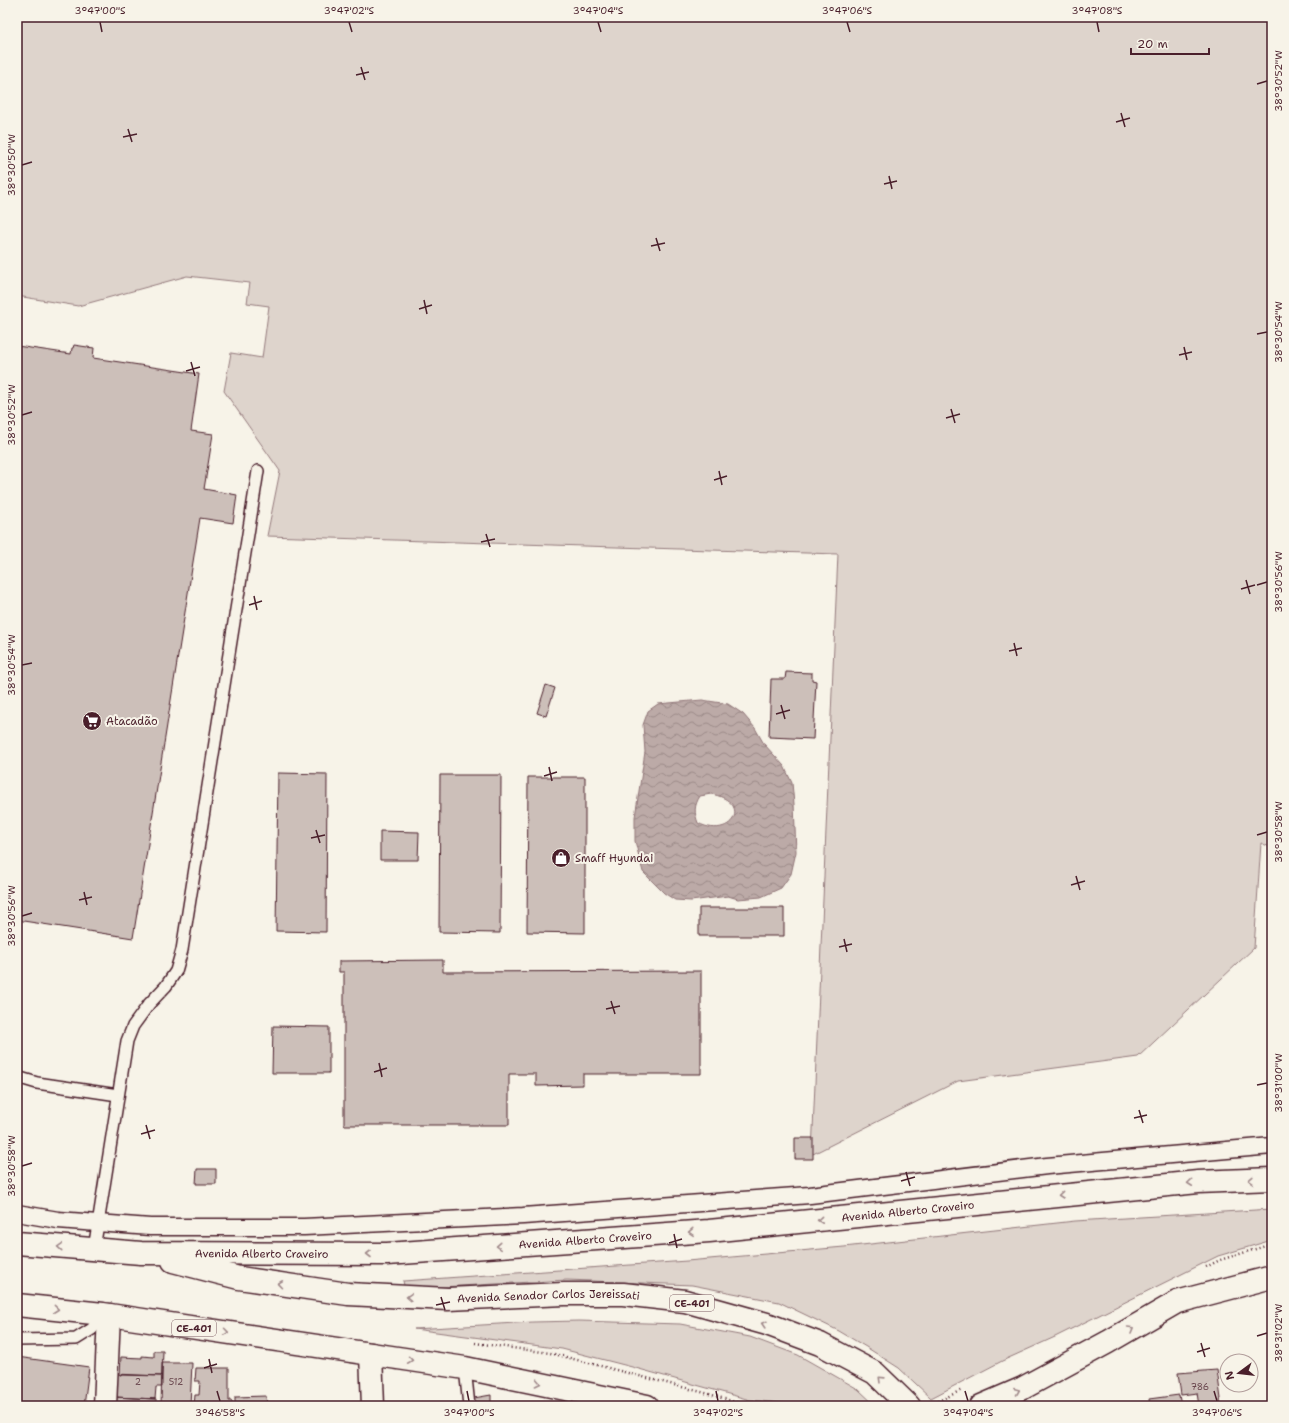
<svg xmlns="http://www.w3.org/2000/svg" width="1289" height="1423" font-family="'Shantell Sans',sans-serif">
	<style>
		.green { fill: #ded4cc; stroke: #947a7c }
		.water { fill: url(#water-waves); stroke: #8e7275; fill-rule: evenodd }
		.building { fill: #ccbfb9; stroke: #4a1f2b }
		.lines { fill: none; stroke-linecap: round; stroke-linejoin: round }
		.service-casing { stroke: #4a1f2b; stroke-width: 14 }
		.pedestrian-casing { stroke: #4a1f2b; stroke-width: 19 }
		.minor-casing { stroke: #4a1f2b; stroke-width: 25 }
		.primary-casing { stroke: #4a1f2b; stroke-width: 25 }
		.path { stroke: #4a1f2b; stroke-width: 2.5; stroke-dasharray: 1 3; stroke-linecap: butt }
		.service { stroke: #f7f3e8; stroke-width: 11 }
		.pedestrian { stroke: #f7f3e8; stroke-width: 16 }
		.minor { stroke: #f7f3e8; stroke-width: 22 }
		.primary { stroke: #f7f3e8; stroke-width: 22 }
		.oneway { stroke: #a0898a }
		.ticks { fill: none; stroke: #4a1f2b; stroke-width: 1.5 }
		.labels { text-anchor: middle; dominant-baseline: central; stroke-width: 4; stroke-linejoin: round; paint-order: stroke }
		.number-label { font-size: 9px; fill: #6a474e }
		.shield { fill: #f7f3e8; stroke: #7e5f64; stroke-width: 1 }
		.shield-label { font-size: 10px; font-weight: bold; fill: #4a1f2b }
		.poi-label { font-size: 11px; fill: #4a1f2b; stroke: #f7f3e8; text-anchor: start }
		.street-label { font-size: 11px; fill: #4a1f2b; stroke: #f7f3e8 }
		.neatline { fill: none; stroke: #4a1f2b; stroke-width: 1.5 }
		.ticks-label { font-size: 10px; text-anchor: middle; fill: #4a1f2b }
	</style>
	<defs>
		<pattern id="water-waves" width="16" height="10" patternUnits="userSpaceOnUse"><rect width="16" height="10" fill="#bcaaa7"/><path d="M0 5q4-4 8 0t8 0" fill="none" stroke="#9b8a88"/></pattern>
	</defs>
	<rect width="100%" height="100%" fill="#f7f3e8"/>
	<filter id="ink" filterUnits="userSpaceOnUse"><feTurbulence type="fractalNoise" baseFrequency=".025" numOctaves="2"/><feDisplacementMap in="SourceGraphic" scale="8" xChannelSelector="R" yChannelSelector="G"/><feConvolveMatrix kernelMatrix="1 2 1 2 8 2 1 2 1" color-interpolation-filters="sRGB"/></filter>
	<g filter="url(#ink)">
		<path class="green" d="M 17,17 L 1272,17 L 1272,848 L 1261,843 L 1254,948 L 1138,1057 L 958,1081 L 813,1154 L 812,1153 L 838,554 L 267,536 L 280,471 L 224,391 L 231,353 L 262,358 L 269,306 L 247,303 L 250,283 L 187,276 L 78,306 L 17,296 Z
			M 1272,1209 L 1272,1240 L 1218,1256 L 1055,1337 L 1002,1361 L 931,1398 L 899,1368 L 866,1347 L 839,1331 L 779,1302 L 692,1285 L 567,1280 L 405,1289 L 403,1281 L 687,1261 L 844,1247 L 1075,1221 Z
			M 579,1321 L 680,1324 L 750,1337 L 798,1355 L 858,1389 L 876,1406 L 812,1406 L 750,1400 L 632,1367 L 562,1349 L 414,1329 L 533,1322 Z"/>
		<path class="water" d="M 702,700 L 728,704 L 743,714 L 755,728 L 764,744 L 784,766 L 792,783 L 794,804 L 796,852 L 791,874 L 781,888 L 761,897 L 738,899 L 728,896 L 691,901 L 675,900 L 664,893 L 643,872 L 635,841 L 635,817 L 645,752 L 643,725 L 648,711 L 658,704 ZM 711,794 C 754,802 732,841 698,823 C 694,812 694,806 700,796 Z"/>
		<path class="building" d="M 74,345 L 94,348 L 93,358 L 199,374 L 191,431 L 213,434 L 204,489 L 237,495 L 233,523 L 200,518 L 133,938 L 17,920 L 17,346 L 71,354 L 72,348 L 73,348 Z
			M 786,672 L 812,673 L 812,680 L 816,681 L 813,739 L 769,737 L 771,679 L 785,679 Z
			M 546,685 L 555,688 L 546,716 L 537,713 Z
			M 278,773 L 327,774 L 326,932 L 276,931 Z
			M 440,775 L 501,775 L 500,933 L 439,932 Z
			M 528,777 L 585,777 L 585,933 L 527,932 Z
			M 380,831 L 419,832 L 418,860 L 380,860 Z
			M 699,908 L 784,908 L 784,936 L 699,936 Z
			M 443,960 L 443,972 L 701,971 L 701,1074 L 583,1074 L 583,1085 L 536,1086 L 536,1074 L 509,1074 L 509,1125 L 344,1125 L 344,972 L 339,972 L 339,961 Z
			M 273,1026 L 329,1027 L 329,1073 L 272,1073 Z
			M 795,1138 L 813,1138 L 813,1159 L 795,1159 Z
			M 197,1169 L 216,1169 L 216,1184 L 196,1184 Z
			M 154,1351 L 163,1351 L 162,1376 L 120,1375 L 121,1357 L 142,1358 L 142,1356 L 154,1357 Z
			M 17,1357 L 89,1367 L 84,1406 L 17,1406 Z
			M 162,1363 L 192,1363 L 190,1406 L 161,1406 Z
			M 196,1368 L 229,1368 L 229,1401 L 232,1401 L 232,1406 L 194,1406 L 195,1395 L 199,1395 L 200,1381 L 195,1381 Z
			M 1217,1370 L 1221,1399 L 1220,1399 L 1221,1406 L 1199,1406 L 1197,1393 L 1181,1395 L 1178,1373 Z
			M 115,1374 L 162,1376 L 162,1387 L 156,1387 L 155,1399 L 114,1397 Z
			M 491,1395 L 491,1406 L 475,1406 L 474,1398 Z
			M 1179,1395 L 1181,1406 L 1150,1406 L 1149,1399 Z
			M 266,1396 L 267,1406 L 235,1406 L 235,1397 Z
			M 114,1397 L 156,1399 L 156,1406 L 114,1406 Z"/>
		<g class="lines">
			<g class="service-casing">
				<path id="service" d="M 17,1077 L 37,1083 L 118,1095
					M 94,1249 L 127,1041 L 133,1026 L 149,1004 L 166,986 L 176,971 L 182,950 L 258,471
					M 17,1340 L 76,1339 L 92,1329 L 103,1314
					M 465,1368 L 469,1406"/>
			</g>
			<g class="pedestrian-casing">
				<path id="pedestrian" d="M 17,1213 L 58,1220 L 150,1227 L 304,1227 L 523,1216 L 810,1195 L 1047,1166 L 1272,1146"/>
			</g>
			<g class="minor-casing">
				<path id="minor" d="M 371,1354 L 373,1406
					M 105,1406 L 109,1315"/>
			</g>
			<g class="primary-casing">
				<g id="primary">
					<path id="s1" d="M 17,1243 L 141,1253 L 387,1254 L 709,1231 L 1198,1182 L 1272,1179"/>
					<path id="s2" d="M 173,1261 L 239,1278 L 348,1294 L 448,1299 L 564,1294 L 623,1294 L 685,1301 L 767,1324 L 820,1344 L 875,1373 L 909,1406"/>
					<path d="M 17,1305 L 103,1314 L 465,1368 L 647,1406"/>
					<path d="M 981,1406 L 1023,1388 L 1108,1342 L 1177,1302 L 1272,1277"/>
				</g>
			</g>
			<path class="path" d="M 1206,1267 L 1220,1260 L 1272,1244
				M 475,1343 L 550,1353 L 709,1394 L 747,1406
				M 934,1403 L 962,1390"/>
			<use href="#service" class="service"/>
			<use href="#pedestrian" class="pedestrian"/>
			<use href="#minor" class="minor"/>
			<use href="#primary" class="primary"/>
		</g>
		<defs><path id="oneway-chevron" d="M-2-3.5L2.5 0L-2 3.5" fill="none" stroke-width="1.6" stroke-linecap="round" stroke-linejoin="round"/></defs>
		<g class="oneway">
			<use href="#oneway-chevron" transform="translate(1251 1180) rotate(178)"/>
			<use href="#oneway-chevron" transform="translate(1190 1183) rotate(174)"/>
			<use href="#oneway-chevron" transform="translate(1061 1195) rotate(174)"/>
			<use href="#oneway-chevron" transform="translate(820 1220) rotate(174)"/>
			<use href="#oneway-chevron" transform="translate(691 1232) rotate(176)"/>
			<use href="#oneway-chevron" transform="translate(499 1246) rotate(176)"/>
			<use href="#oneway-chevron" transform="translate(60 1247) rotate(-176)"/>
			<use href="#oneway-chevron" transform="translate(369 1254) rotate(-180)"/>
			<use href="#oneway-chevron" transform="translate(280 1284) rotate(-172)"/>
			<use href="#oneway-chevron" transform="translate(409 1297) rotate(-177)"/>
			<use href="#oneway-chevron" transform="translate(56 1309) rotate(6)"/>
			<use href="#oneway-chevron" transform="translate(764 1324) rotate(-163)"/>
			<use href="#oneway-chevron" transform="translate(1131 1329) rotate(-30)"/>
			<use href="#oneway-chevron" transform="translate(226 1332) rotate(8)"/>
			<use href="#oneway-chevron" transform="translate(410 1360) rotate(8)"/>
			<use href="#oneway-chevron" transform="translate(881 1379) rotate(-136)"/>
			<use href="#oneway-chevron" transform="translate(538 1383) rotate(12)"/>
			<use href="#oneway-chevron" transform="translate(1017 1391) rotate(-22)"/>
		</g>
	</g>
	<path class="ticks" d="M 100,22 L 102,32M 349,22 L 352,32M 598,22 L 601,32M 847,22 L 850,32M 1097,22 L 1099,32M 361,67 L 365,80M 356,75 L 369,72M 1257,84 L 1267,81M 1121,113 L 1125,127M 1116,122 L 1130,118M 128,129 L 132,142M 123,137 L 137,134M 22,165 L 32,162M 889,176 L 892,189M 884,184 L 897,181M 656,238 L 660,251M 651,246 L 665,243M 424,300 L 427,314M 419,309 L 432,305M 1257,334 L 1267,332M 1184,347 L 1187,360M 1179,355 L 1192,352M 191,362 L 195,376M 186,371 L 200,367M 951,409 L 955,423M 22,415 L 32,412M 946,418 L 960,414M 719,471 L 722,485M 714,480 L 727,476M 486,534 L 490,547M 481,542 L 495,539M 1246,580 L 1250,594M 1257,585 L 1267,582M 1241,589 L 1255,585M 254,596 L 257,610M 249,605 L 262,601M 1014,643 L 1017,656M 1009,651 L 1022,648M 22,665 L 32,663M 781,705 L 785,719M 776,714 L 790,710M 549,767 L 552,781M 544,776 L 557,772M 316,830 L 320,843M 1257,835 L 1267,832M 311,838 L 325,835M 1076,876 L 1080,890M 1071,885 L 1085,881M 84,892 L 87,905M 79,900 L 92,897M 22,916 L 32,913M 844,939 L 847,952M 839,947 L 852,944M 611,1001 L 615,1014M 606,1009 L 620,1006M 379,1063 L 382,1077M 374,1072 L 387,1068M 1257,1085 L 1267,1083M 1139,1110 L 1143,1123M 1134,1118 L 1147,1115M 146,1125 L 150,1139M 141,1134 L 155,1130M 22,1166 L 32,1163M 906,1172 L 910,1186M 901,1181 L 915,1177M 674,1234 L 677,1248M 669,1243 L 682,1239M 441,1297 L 445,1310M 436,1305 L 450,1302M 1257,1336 L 1267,1333M 1201,1343 L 1205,1357M 1197,1352 L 1210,1348M 209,1359 L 212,1373M 204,1368 L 217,1364M 217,1391 L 220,1401M 467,1391 L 469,1401M 716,1391 L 718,1401M 965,1391 L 968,1401M 1214,1391 L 1217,1401"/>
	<defs>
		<g id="supermarket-disc" transform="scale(1)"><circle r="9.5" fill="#4a1f2b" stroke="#f7f3e8"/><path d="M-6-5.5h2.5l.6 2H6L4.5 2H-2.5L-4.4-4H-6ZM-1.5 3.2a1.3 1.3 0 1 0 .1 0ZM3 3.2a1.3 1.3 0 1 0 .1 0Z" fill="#fff"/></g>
		<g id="shop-disc" transform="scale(1)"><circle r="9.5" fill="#4a1f2b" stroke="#f7f3e8"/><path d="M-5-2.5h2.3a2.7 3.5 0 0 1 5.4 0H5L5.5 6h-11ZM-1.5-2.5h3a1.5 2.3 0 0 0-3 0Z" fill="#fff"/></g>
	</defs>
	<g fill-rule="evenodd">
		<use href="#supermarket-disc" x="92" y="721"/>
		<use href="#shop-disc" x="561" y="858"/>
	</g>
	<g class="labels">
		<g class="number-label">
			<text x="138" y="1382">2</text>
			<text x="176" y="1382">512</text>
			<text x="1200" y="1387">786</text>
		</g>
		<g class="shield">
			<rect x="670" y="1295" width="44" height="16" rx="3"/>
			<rect x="172" y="1320" width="44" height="16" rx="3"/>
		</g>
		<g class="shield-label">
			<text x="692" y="1303">CE-401</text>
			<text x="194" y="1328">CE-401</text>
		</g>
		<g class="poi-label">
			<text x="106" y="721">Atacadão</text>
			<text x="575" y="858">Smaff Hyundai</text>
		</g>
		<g class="street-label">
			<text stroke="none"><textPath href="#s1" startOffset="893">Avenida Alberto Craveiro</textPath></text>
			<text stroke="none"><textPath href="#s1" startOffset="569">Avenida Alberto Craveiro</textPath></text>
			<text stroke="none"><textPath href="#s1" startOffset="245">Avenida Alberto Craveiro</textPath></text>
			<text stroke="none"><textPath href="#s2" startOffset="379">Avenida Senador Carlos Jereissati</textPath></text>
		</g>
	</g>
	<rect width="1289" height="1423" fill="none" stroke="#f7f3e8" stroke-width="44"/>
	<g transform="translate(1239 1373) rotate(255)"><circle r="19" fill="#f7f3e8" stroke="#b29e9c"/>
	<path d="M0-3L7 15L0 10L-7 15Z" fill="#4a1f2b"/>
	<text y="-6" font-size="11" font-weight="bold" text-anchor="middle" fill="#4a1f2b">N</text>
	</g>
	<path d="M1131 48v6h78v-6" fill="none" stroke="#4a1f2b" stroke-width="2"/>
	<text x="1137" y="48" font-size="12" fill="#4a1f2b" stroke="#f7f3e8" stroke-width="3" paint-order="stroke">20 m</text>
	<rect x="22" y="22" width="1245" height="1379" class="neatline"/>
	<g class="ticks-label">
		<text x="100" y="14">3°47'00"S</text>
		<text x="349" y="14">3°47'02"S</text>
		<text x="598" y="14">3°47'04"S</text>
		<text x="847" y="14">3°47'06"S</text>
		<text x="1097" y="14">3°47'08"S</text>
		<text transform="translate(1278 81) rotate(-90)" y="4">38°30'52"W</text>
		<text transform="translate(11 165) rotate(-90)" y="4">38°30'50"W</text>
		<text transform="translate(1278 332) rotate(-90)" y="4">38°30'54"W</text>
		<text transform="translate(11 415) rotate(-90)" y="4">38°30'52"W</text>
		<text transform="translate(1278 582) rotate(-90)" y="4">38°30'56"W</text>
		<text transform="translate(11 665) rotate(-90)" y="4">38°30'54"W</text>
		<text transform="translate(1278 832) rotate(-90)" y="4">38°30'58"W</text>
		<text transform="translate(11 916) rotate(-90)" y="4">38°30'56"W</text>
		<text transform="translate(1278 1083) rotate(-90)" y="4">38°31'00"W</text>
		<text transform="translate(11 1166) rotate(-90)" y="4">38°30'58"W</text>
		<text transform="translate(1278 1333) rotate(-90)" y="4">38°31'02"W</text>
		<text x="220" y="1416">3°46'58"S</text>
		<text x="469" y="1416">3°47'00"S</text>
		<text x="718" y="1416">3°47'02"S</text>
		<text x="968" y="1416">3°47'04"S</text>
		<text x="1217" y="1416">3°47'06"S</text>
	</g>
</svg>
